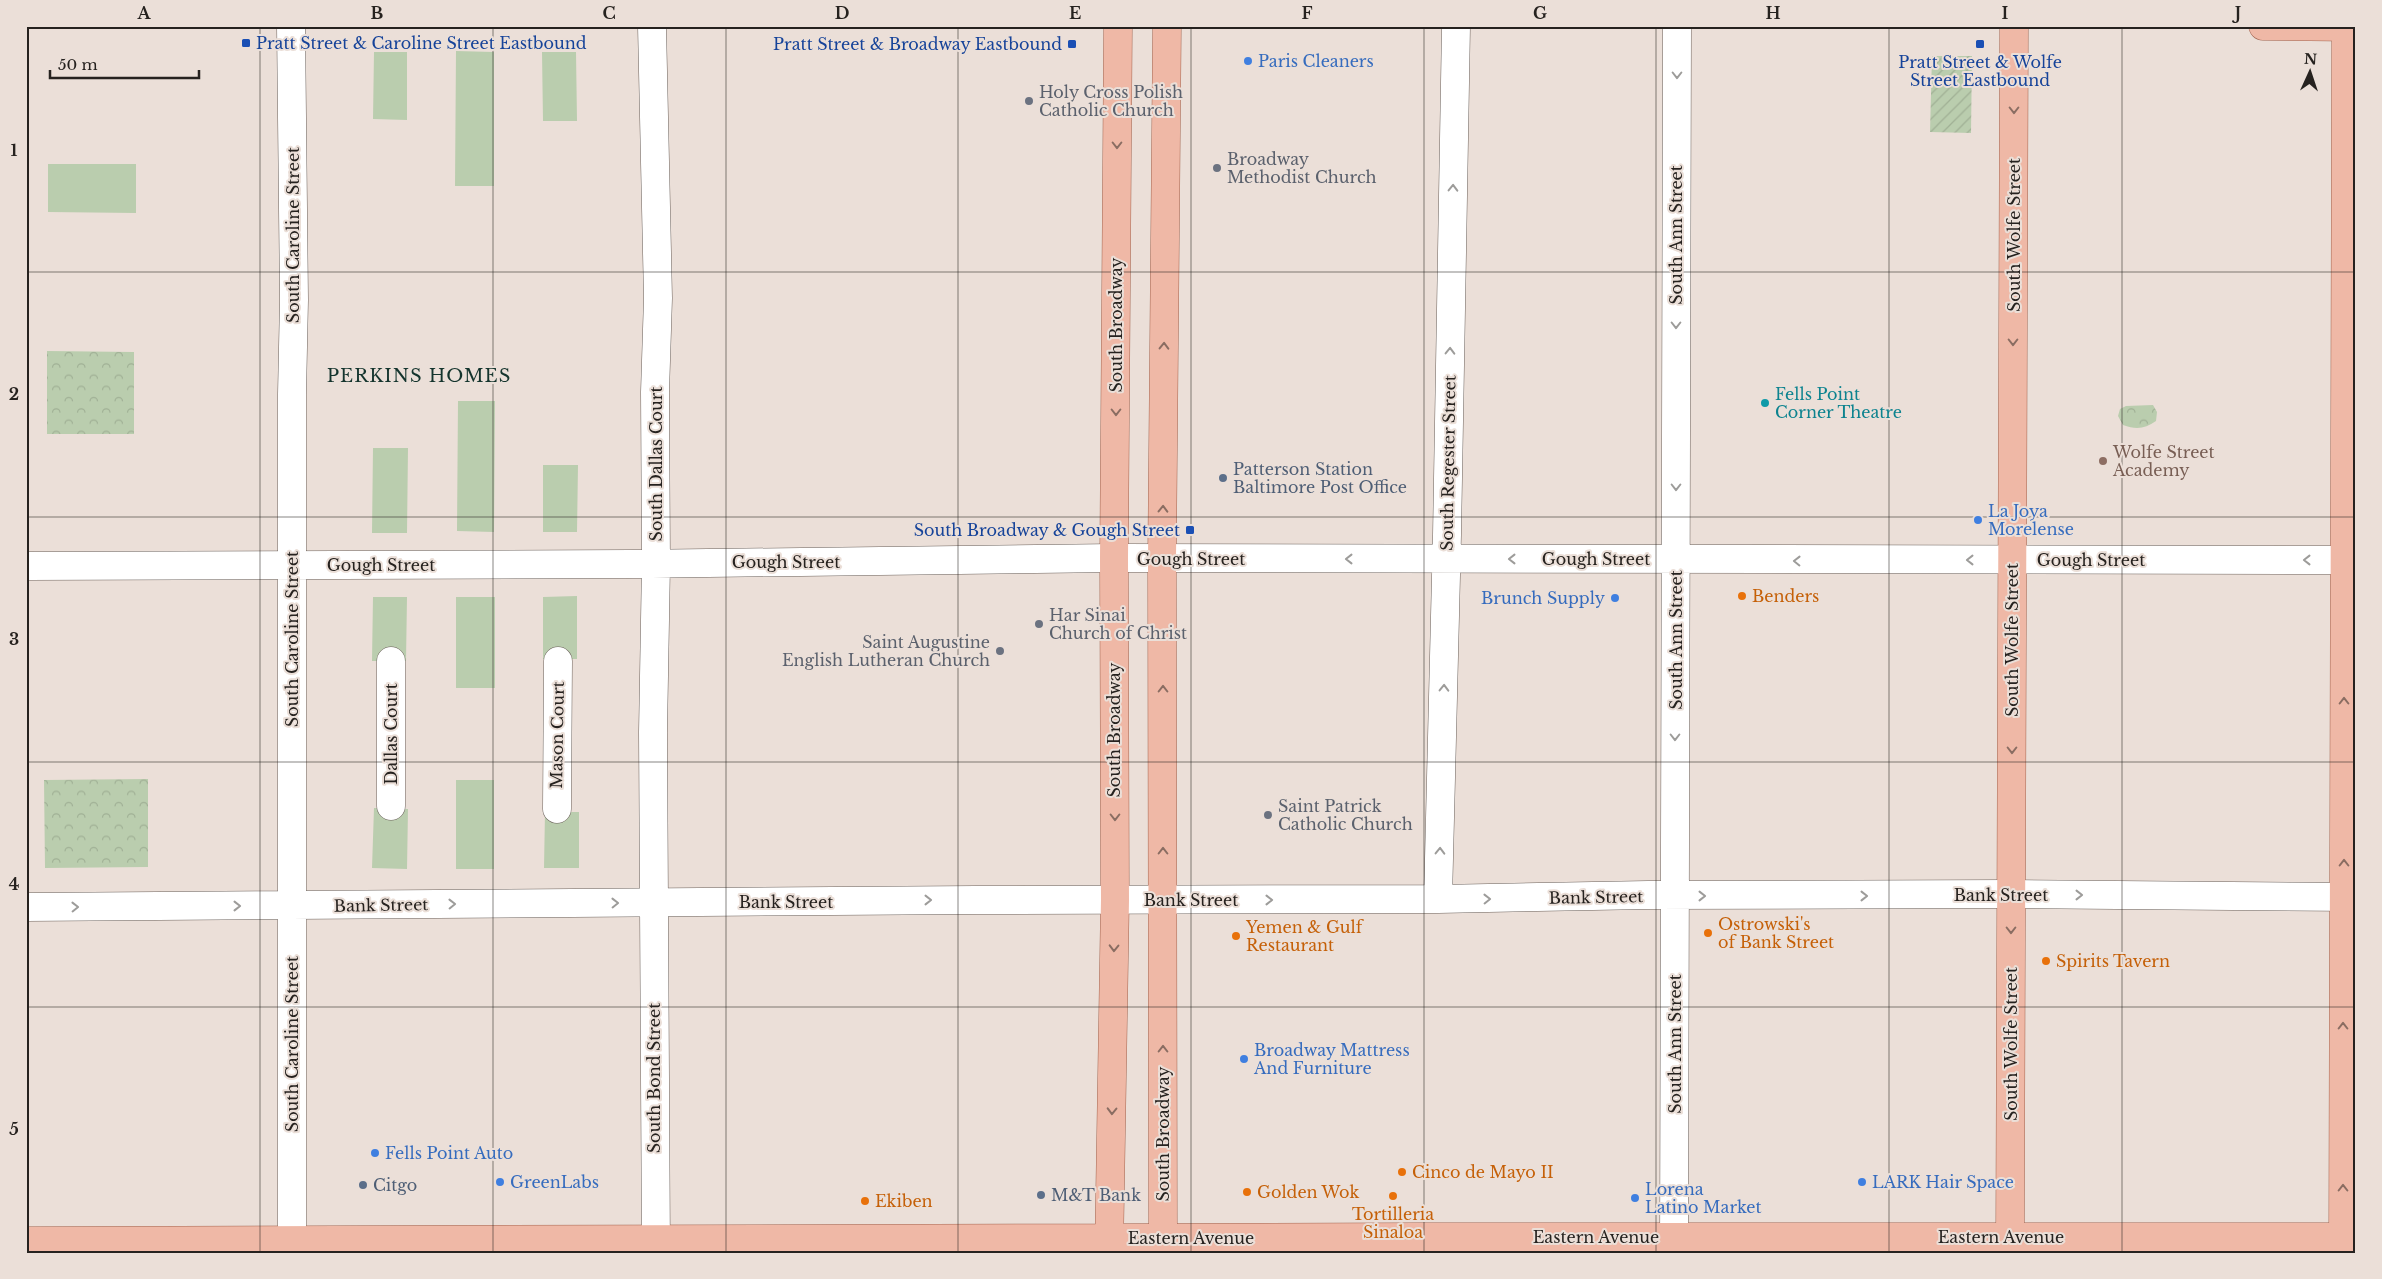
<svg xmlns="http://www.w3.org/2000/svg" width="2382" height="1279" font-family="'Libre Baskerville',serif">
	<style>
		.grass { fill: #bacdae }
		.park { fill: url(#park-crowns) }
		.garden { fill: url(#garden-furrows) }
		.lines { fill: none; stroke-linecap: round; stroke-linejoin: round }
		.minor-casing { stroke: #6b615b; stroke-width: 29 }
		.major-casing { stroke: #a26550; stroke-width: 29 }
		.minor { stroke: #fff; stroke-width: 28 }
		.major { stroke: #efb8a6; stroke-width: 28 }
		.oneway { stroke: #9d9c9a }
		.oneway2 { stroke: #8a6d62 }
		.grid { fill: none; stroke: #26221f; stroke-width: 1; stroke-opacity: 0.55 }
		.transit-dot { fill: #1a4fb4; stroke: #ebdfd8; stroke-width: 2 }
		.shop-dot { fill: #3f7fe0; stroke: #ebdfd8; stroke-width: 2 }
		.worship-dot { fill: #6b7280; stroke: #ebdfd8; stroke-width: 2 }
		.culture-dot { fill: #0f9aa8; stroke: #ebdfd8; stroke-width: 2 }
		.education-dot { fill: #8d6e63; stroke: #ebdfd8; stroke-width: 2 }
		.service-dot { fill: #5c6f8a; stroke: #ebdfd8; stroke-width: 2 }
		.food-dot { fill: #e8710a; stroke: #ebdfd8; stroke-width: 2 }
		.labels { text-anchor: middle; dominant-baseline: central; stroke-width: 4; stroke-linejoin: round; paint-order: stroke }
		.transit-label { font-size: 16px; fill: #164399; stroke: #ebdfd8; text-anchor: end }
		.shop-label { font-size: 16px; fill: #366cbe; stroke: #ebdfd8; text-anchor: start }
		.worship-label { font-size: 16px; fill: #5b616d; stroke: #ebdfd8; text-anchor: start }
		.street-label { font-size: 16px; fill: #26221f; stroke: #ebdfd8 }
		.culture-label { font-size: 16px; fill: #0d838f; stroke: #ebdfd8; text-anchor: start }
		.education-label { font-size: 16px; fill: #785e54; stroke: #ebdfd8; text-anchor: start }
		.service-label { font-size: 16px; fill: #4e5e75; stroke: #ebdfd8; text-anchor: start }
		.food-label { font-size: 16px; fill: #c56008; stroke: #ebdfd8; text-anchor: start }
		.neighbourhood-label { font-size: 18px; letter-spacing: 1px; fill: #14342d; stroke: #ebdfd8 }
		.neatline { fill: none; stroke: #26221f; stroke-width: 2 }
		.grid-label { font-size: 16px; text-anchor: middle; font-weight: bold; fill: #26221f }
	</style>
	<defs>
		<pattern id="park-crowns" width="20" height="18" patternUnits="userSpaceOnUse" patternTransform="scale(1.25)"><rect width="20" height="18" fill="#bacdae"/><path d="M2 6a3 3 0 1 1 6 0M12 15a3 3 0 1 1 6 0" fill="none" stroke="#a0b095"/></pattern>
		<pattern id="garden-furrows" width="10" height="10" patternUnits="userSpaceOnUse" patternTransform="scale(1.25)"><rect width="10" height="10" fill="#bacdae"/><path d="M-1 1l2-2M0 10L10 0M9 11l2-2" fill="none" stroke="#a0b095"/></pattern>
	</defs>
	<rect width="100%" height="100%" fill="#ebdfd8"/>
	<path class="grass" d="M 456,51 L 494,52 L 494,186 L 455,186 Z
		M 374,52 L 407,52 L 407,120 L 373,119 Z
		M 542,52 L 576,52 L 577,121 L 543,121 Z
		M 48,164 L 136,164 L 136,213 L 48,212 Z
		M 458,401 L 495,401 L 494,532 L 457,531 Z
		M 373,448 L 408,448 L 407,533 L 372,533 Z
		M 543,465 L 578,465 L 577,532 L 543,532 Z
		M 577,596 L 577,659 L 543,659 L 543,597 Z
		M 373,597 L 407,597 L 406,661 L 372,661 Z
		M 456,597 L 495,597 L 495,688 L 456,688 Z
		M 456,780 L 494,780 L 494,869 L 456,869 Z
		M 374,808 L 408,809 L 407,869 L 372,868 Z
		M 545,812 L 579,812 L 579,868 L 544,868 Z"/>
	<path class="park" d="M 47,351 L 134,352 L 134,434 L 47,434 Z
		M 2153,405 L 2157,412 L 2156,421 C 2145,429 2136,430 2123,425 L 2118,416 L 2120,409 L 2126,406 Z
		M 148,779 L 148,867 L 45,868 L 44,780 Z"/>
	<path class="garden" d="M 1932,56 L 1972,56 L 1971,133 L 1930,132 Z"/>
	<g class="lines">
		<g class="minor-casing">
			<path id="minor" d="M 291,26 L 294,300 L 292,394 L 292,1253
				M 652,26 L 658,298 L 655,392 L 656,564 L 653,732 L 656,1253
				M 26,566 L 633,564 L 1114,558 L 2356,560
				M 391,806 L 391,661
				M 557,809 L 558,661
				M 1438,899 L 1447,535 L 1456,26
				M 26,907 L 976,900 L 1438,899 L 1648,895 L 2011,894 L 2356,897
				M 1674,1253 L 1677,26"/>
		</g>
		<g class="major-casing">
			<path id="major" d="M 2263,26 L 2356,27
				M 26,1241 L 1419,1237 L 2356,1237
				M 1109,1253 L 1115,900 L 1114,558 L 1118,26
				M 1163,1253 L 1162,559 L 1167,26
				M 2010,1253 L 2014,26
				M 2343,1253 L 2346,26"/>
		</g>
		<use href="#minor" class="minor"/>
		<use href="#major" class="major"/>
	</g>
	<defs><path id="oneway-chevron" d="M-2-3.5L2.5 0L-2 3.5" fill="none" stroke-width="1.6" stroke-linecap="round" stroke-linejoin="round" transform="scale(1.25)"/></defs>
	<g class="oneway">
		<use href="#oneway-chevron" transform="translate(1677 75) rotate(90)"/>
		<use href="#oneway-chevron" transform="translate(1453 188) rotate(-89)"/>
		<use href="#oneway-chevron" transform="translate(1676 325) rotate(90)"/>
		<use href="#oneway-chevron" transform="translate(1450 351) rotate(-89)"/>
		<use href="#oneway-chevron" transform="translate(1676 487) rotate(90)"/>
		<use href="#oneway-chevron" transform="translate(1349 559) rotate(180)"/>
		<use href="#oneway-chevron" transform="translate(1512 559) rotate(-180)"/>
		<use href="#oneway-chevron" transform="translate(1970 560) rotate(180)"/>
		<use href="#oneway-chevron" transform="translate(2307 560) rotate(-180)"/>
		<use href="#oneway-chevron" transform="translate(1797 561) rotate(-179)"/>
		<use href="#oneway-chevron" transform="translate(1444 688) rotate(-89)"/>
		<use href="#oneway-chevron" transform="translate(1675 737) rotate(90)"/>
		<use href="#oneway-chevron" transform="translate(1440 851) rotate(-89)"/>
		<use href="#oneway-chevron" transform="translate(2079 895)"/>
		<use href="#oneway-chevron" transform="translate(1702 896)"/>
		<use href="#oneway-chevron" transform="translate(1864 896)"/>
		<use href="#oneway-chevron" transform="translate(1487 899) rotate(-1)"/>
		<use href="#oneway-chevron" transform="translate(928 900)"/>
		<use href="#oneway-chevron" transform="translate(1269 900)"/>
		<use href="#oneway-chevron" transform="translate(615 903) rotate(-1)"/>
		<use href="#oneway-chevron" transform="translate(452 904) rotate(-1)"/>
		<use href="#oneway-chevron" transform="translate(237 906)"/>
		<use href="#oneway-chevron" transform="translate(75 907) rotate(-1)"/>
	</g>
	<g class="oneway2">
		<use href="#oneway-chevron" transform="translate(2014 110) rotate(90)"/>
		<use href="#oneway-chevron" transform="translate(1117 145) rotate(90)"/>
		<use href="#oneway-chevron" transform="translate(2013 342) rotate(90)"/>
		<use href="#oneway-chevron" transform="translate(1164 346) rotate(-89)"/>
		<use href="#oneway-chevron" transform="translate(1116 412) rotate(90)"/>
		<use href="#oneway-chevron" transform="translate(1163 509) rotate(-89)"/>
		<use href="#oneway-chevron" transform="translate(1163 689) rotate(-90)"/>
		<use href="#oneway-chevron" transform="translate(2344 701) rotate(-90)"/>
		<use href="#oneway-chevron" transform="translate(2012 750) rotate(90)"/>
		<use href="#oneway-chevron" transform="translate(1115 817) rotate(90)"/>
		<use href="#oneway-chevron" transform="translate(1163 851) rotate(-90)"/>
		<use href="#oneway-chevron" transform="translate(2344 863) rotate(-90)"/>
		<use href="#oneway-chevron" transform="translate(2011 930) rotate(90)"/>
		<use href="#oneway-chevron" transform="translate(1114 948) rotate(91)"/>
		<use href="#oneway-chevron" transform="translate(2343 1026) rotate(-90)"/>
		<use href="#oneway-chevron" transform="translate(1163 1049) rotate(-90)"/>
		<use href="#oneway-chevron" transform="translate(1112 1111) rotate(91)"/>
		<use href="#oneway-chevron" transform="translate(2343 1188) rotate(-90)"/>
	</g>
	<path class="grid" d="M 260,26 L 260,1253M 493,26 L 493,1253M 726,26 L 726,1253M 958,26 L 958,1253M 1191,26 L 1191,1253M 1424,26 L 1424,1253M 1656,26 L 1656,1253M 1889,26 L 1889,1253M 2122,26 L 2122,1253M 26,272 L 2356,272M 26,517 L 2356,517M 26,762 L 2356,762M 26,1007 L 2356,1007"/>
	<g class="transit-dot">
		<rect x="241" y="38" width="10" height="10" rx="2.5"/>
		<rect x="1067" y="39" width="10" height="10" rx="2.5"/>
		<rect x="1975" y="39" width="10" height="10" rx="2.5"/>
		<rect x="1185" y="525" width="10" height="10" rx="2.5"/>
	</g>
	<g class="shop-dot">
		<circle cx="1248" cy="61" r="5"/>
		<circle cx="1978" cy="520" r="5"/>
		<circle cx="1615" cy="598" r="5"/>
		<circle cx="1244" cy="1059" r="5"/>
		<circle cx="375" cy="1153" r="5"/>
		<circle cx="500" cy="1182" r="5"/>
		<circle cx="1862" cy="1182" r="5"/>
		<circle cx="1635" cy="1198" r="5"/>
	</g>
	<g class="worship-dot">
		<circle cx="1029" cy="101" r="5"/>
		<circle cx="1217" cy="168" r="5"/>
		<circle cx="1039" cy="624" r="5"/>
		<circle cx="1000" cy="651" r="5"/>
		<circle cx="1268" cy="815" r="5"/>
	</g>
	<circle class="culture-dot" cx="1765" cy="403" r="5"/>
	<circle class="education-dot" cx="2103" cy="461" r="5"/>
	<g class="service-dot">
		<circle cx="1223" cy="478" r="5"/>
		<circle cx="363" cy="1185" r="5"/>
		<circle cx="1041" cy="1195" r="5"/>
	</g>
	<g class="food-dot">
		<circle cx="1742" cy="596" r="5"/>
		<circle cx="1708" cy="933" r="5"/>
		<circle cx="1236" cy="936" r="5"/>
		<circle cx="2046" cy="961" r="5"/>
		<circle cx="1402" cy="1172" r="5"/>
		<circle cx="1247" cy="1192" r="5"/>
		<circle cx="1393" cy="1196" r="5"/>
		<circle cx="865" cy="1201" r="5"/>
	</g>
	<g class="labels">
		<g class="transit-label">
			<text x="256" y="43" text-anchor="start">Pratt Street &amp; Caroline Street Eastbound</text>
			<text x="1062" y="44">Pratt Street &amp; Broadway Eastbound</text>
			<text x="1980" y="62" text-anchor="middle">Pratt Street &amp; Wolfe<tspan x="1980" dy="18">Street Eastbound</tspan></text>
			<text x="1180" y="530">South Broadway &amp; Gough Street</text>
		</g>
		<g class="shop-label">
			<text x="1258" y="61">Paris Cleaners</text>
			<text x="1988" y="511">La Joya<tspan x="1988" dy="18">Morelense</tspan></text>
			<text x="1605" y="598" text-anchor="end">Brunch Supply</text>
			<text x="1254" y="1050">Broadway Mattress<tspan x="1254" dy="18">And Furniture</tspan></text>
			<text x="385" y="1153">Fells Point Auto</text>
			<text x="510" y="1182">GreenLabs</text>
			<text x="1872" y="1182">LARK Hair Space</text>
			<text x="1645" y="1189">Lorena<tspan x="1645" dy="18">Latino Market</tspan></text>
		</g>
		<g class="worship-label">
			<text x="1039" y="92">Holy Cross Polish<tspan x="1039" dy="18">Catholic Church</tspan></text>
			<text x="1227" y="159">Broadway<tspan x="1227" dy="18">Methodist Church</tspan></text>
			<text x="1049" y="615">Har Sinai<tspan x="1049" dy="18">Church of Christ</tspan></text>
			<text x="990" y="642" text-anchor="end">Saint Augustine<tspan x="990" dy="18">English Lutheran Church</tspan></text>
			<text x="1278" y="806">Saint Patrick<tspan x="1278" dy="18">Catholic Church</tspan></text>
		</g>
		<g class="street-label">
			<text transform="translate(293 235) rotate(-90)">South Caroline Street</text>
			<text transform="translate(1676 235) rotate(-90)">South Ann Street</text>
			<text transform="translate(2014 235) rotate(-90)">South Wolfe Street</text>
			<text transform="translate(1116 325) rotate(-90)">South Broadway</text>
			<text transform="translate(1448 463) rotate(-89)">South Regester Street</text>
			<text transform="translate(656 464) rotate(-90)">South Dallas Court</text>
			<text x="1191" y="559">Gough Street</text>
			<text x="1596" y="559">Gough Street</text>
			<text x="2091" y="560">Gough Street</text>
			<text x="786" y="562">Gough Street</text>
			<text x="381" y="565">Gough Street</text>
			<text transform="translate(292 639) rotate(-90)">South Caroline Street</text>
			<text transform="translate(1676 640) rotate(-90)">South Ann Street</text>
			<text transform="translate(2012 640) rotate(-90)">South Wolfe Street</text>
			<text transform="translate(1114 730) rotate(-90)">South Broadway</text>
			<text transform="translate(391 734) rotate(-90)">Dallas Court</text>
			<text transform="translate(557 735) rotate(-89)">Mason Court</text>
			<text x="2001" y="895">Bank Street</text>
			<text transform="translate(1596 897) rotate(-1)">Bank Street</text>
			<text x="1191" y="900">Bank Street</text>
			<text x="786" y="902">Bank Street</text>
			<text transform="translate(381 905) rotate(-1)">Bank Street</text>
			<text transform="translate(292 1044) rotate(-90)">South Caroline Street</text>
			<text transform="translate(1675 1044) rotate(-90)">South Ann Street</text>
			<text transform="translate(2011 1044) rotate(-90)">South Wolfe Street</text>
			<text transform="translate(654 1078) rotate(-90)">South Bond Street</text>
			<text transform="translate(1163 1134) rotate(-90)">South Broadway</text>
			<text x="1596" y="1237">Eastern Avenue</text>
			<text x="2001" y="1237">Eastern Avenue</text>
			<text x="1191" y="1238">Eastern Avenue</text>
		</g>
		<g class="culture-label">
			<text x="1775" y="394">Fells Point<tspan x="1775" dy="18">Corner Theatre</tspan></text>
		</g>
		<g class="education-label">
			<text x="2113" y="452">Wolfe Street<tspan x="2113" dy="18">Academy</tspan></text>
		</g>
		<g class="service-label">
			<text x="1233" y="469">Patterson Station<tspan x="1233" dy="18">Baltimore Post Office</tspan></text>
			<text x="373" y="1185">Citgo</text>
			<text x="1051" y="1195">M&amp;T Bank</text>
		</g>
		<g class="food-label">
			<text x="1752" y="596">Benders</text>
			<text x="1718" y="924">Ostrowski's<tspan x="1718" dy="18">of Bank Street</tspan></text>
			<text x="1246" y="927">Yemen &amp; Gulf<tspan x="1246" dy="18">Restaurant</tspan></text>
			<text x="2056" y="961">Spirits Tavern</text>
			<text x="1412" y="1172">Cinco de Mayo II</text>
			<text x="1257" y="1192">Golden Wok</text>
			<text x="875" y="1201">Ekiben</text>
			<text x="1393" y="1214" text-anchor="middle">Tortilleria<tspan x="1393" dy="18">Sinaloa</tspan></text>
		</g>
		<g class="neighbourhood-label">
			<text x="419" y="376">PERKINS HOMES</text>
		</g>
	</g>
	<rect width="2382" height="1279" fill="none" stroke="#ebdfd8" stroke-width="55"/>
	<g transform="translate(2310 72) rotate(3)" stroke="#ebdfd8" stroke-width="4" paint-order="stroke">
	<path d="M0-4L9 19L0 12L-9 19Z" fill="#26221f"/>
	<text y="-8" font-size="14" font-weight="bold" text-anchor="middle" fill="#26221f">N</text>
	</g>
	<path d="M50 70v8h149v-8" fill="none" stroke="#26221f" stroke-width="2.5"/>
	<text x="58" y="70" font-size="15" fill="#26221f" stroke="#ebdfd8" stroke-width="4" paint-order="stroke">50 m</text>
	<rect x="28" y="28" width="2326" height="1224" class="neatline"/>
	<g class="grid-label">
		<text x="144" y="19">A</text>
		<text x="377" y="19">B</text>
		<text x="609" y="19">C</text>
		<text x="842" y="19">D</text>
		<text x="1075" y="19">E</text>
		<text x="1307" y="19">F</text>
		<text x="1540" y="19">G</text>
		<text x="1773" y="19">H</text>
		<text x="2005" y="19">I</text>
		<text x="2238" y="19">J</text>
		<text x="14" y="156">1</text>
		<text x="14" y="400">2</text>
		<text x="14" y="645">3</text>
		<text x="14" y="890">4</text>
		<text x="14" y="1135">5</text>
	</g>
</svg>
